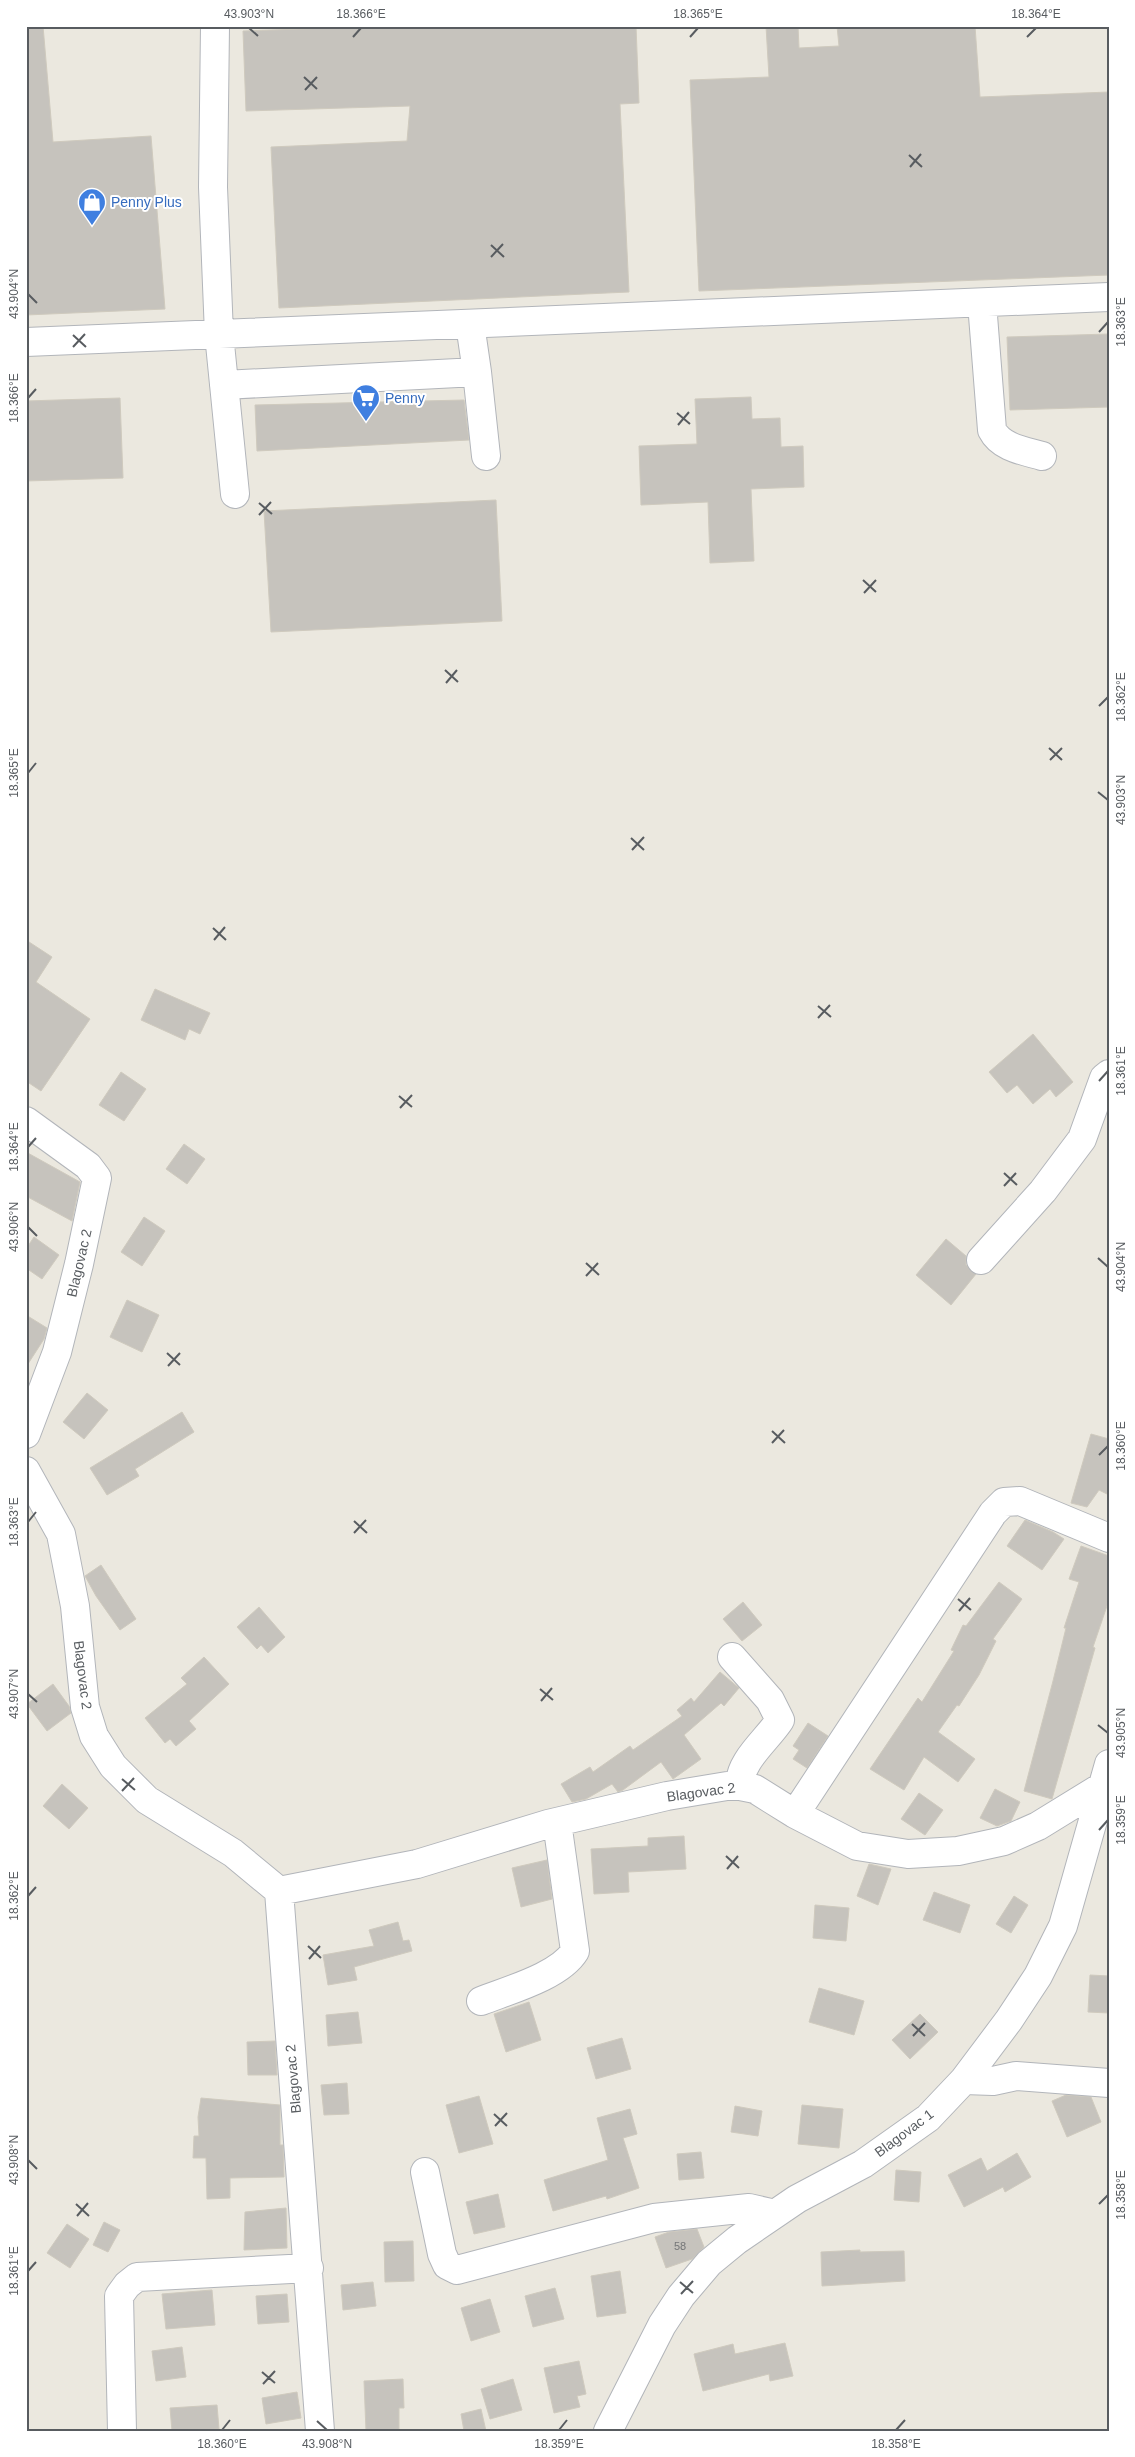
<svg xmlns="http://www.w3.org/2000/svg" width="1135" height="2457" font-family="Helvetica,sans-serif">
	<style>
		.building { fill: #c6c3bd; stroke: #cfcabe }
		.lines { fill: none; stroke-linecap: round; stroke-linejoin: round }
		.minor-casing { stroke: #b2b5ba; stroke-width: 30 }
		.minor { stroke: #fff; stroke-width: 28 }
		.ticks { fill: none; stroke: #585c60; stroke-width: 2 }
		.labels { text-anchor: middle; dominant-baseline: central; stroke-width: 4; stroke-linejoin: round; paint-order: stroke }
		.number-label { font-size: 11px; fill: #747677 }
		.shop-label { font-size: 14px; fill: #366cbe; stroke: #fff; text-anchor: start }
		.street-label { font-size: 14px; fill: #585c60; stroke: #fff }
		.neatline { fill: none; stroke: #585c60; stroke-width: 2 }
		.ticks-label { font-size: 12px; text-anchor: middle; fill: #585c60 }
	</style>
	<rect width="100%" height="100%" fill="#ebe8df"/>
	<path class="building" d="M 26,26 L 43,26 L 53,142 L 151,136 L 165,309 L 26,315 Z
		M 388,26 L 636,26 L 639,103 L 620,104 L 629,292 L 279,308 L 271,147 L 407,141 L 410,106 L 246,111 L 243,31 Z
		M 766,26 L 798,26 L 799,48 L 839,46 L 837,26 L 975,26 L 980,97 L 1109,92 L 1109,275 L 699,291 L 690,80 L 769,77 Z
		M 1109,334 L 1109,407 L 1010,410 L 1007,337 Z
		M 751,397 L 752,419 L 780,418 L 781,447 L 803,446 L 804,487 L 751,489 L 754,561 L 710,563 L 708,502 L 641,505 L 639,446 L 697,444 L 695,399 Z
		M 120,398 L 123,478 L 26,481 L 26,401 Z
		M 464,400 L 469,440 L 257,451 L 255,405 Z
		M 496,500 L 502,621 L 271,632 L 264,511 Z
		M 26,940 L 52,957 L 36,982 L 90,1019 L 41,1091 L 26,1081 Z
		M 155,989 L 210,1013 L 200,1034 L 189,1029 L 185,1040 L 141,1020 Z
		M 1033,1034 L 1073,1082 L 1056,1097 L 1050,1089 L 1033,1104 L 1017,1085 L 1007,1093 L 989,1072 Z
		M 121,1072 L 146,1089 L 124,1121 L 99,1105 Z
		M 184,1144 L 205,1159 L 187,1184 L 166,1169 Z
		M 26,1152 L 80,1182 L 72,1221 L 26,1196 Z
		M 144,1217 L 165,1231 L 142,1266 L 121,1252 Z
		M 34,1237 L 59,1255 L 42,1279 L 26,1268 L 26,1249 Z
		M 946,1239 L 966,1256 L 966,1265 L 976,1274 L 951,1305 L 916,1275 Z
		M 127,1300 L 159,1315 L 142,1352 L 110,1337 Z
		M 26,1315 L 47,1328 L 44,1339 L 26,1367 Z
		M 87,1393 L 108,1410 L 84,1439 L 63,1422 Z
		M 182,1412 L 194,1432 L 135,1469 L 139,1476 L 107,1495 L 90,1468 Z
		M 1091,1434 L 1109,1439 L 1109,1495 L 1099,1490 L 1087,1507 L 1071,1503 Z
		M 1025,1520 L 1053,1532 L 1064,1539 L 1042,1570 L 1007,1546 Z
		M 1081,1546 L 1109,1556 L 1109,1600 L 1093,1647 L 1095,1648 L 1052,1799 L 1024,1791 L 1053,1681 L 1066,1628 L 1064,1628 L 1079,1582 L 1069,1579 Z
		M 101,1565 L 136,1619 L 120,1630 L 96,1596 L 85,1576 Z
		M 999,1582 L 1022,1599 L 993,1639 L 996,1641 L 979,1675 L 959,1706 L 957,1705 L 938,1732 L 975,1759 L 958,1782 L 924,1757 L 904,1790 L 870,1769 L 918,1698 L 922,1702 L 954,1651 L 951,1650 L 963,1625 L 966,1626 Z
		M 743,1602 L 762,1625 L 742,1641 L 723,1619 Z
		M 259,1607 L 285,1637 L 268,1653 L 261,1645 L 257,1649 L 237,1627 Z
		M 204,1657 L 229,1684 L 189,1721 L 196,1729 L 176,1746 L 170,1739 L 165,1743 L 145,1718 L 187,1684 L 181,1678 Z
		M 720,1672 L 739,1688 L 724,1706 L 721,1703 L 684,1735 L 701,1759 L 673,1779 L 661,1762 L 623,1790 L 618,1792 L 612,1784 L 586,1799 L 572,1802 L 561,1784 L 590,1767 L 593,1772 L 630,1746 L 633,1750 L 682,1716 L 677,1710 L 691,1698 L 694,1702 Z
		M 53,1684 L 69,1706 L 71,1713 L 47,1731 L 27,1704 Z
		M 808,1723 L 828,1736 L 807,1768 L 793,1759 L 799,1750 L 793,1746 Z
		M 62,1784 L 88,1808 L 69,1829 L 43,1806 Z
		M 995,1789 L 1020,1802 L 1011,1821 L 997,1826 L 980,1818 Z
		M 919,1793 L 943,1810 L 925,1835 L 901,1819 Z
		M 684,1836 L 686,1869 L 628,1872 L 629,1892 L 594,1894 L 591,1849 L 648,1846 L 648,1838 Z
		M 547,1860 L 552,1899 L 521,1907 L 512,1868 Z
		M 869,1864 L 891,1869 L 878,1905 L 857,1896 Z
		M 934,1892 L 970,1905 L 960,1933 L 923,1920 Z
		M 1014,1896 L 1028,1905 L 1011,1933 L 996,1924 Z
		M 815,1905 L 849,1908 L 846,1941 L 813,1938 Z
		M 398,1922 L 403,1941 L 409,1940 L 412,1951 L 354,1967 L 357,1980 L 328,1985 L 323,1955 L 374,1946 L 369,1930 Z
		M 1090,1975 L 1109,1976 L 1109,2013 L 1088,2012 Z
		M 819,1988 L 864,2001 L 854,2035 L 809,2022 Z
		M 529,2002 L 541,2040 L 506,2052 L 494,2014 Z
		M 358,2012 L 362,2043 L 328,2046 L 326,2015 Z
		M 920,2014 L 938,2032 L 910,2059 L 892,2040 Z
		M 622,2038 L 631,2069 L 596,2079 L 587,2048 Z
		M 275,2041 L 277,2075 L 248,2075 L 247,2042 Z
		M 347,2083 L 349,2114 L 324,2115 L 321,2085 Z
		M 1066,2095 L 1091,2097 L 1101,2122 L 1067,2137 L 1052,2101 Z
		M 479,2096 L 493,2144 L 459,2153 L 446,2105 Z
		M 201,2098 L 280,2105 L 280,2145 L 283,2145 L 284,2177 L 230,2178 L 230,2198 L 207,2199 L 206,2158 L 193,2158 L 194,2136 L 199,2136 L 198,2117 Z
		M 802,2105 L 843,2109 L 839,2148 L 798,2144 Z
		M 735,2106 L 762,2111 L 758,2136 L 731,2132 Z
		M 630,2109 L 637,2134 L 623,2138 L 639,2188 L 607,2199 L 606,2196 L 553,2211 L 544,2180 L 608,2160 L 597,2118 Z
		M 701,2152 L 704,2178 L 679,2180 L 677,2154 Z
		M 1017,2153 L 1031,2177 L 1005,2192 L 1003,2187 L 964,2207 L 948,2175 L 981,2158 L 987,2171 Z
		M 896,2170 L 921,2172 L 919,2202 L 894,2200 Z
		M 498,2194 L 505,2227 L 474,2234 L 466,2202 Z
		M 286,2208 L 287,2248 L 244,2250 L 245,2212 Z
		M 104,2222 L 120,2230 L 108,2252 L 93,2245 Z
		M 67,2224 L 89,2239 L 70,2268 L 47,2253 Z
		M 697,2229 L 704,2247 L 692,2259 L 666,2268 L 655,2237 L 669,2232 Z
		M 413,2241 L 414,2281 L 385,2282 L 384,2242 Z
		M 860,2250 L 860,2252 L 904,2251 L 905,2281 L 822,2286 L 821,2252 Z
		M 620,2271 L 626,2313 L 597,2317 L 591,2276 Z
		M 373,2282 L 376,2306 L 343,2310 L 341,2285 Z
		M 555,2288 L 564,2319 L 533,2327 L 525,2296 Z
		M 212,2290 L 215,2325 L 166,2329 L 162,2294 Z
		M 287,2294 L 289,2322 L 258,2324 L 256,2296 Z
		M 490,2299 L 500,2332 L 471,2341 L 461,2308 Z
		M 785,2343 L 793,2376 L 770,2381 L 769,2374 L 703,2391 L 694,2354 L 733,2344 L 735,2354 Z
		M 182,2347 L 186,2377 L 156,2381 L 152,2351 Z
		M 579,2361 L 586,2394 L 577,2396 L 580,2407 L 554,2413 L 544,2368 Z
		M 403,2379 L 404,2408 L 399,2408 L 399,2431 L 366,2431 L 364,2381 Z
		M 513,2379 L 522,2410 L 490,2419 L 481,2389 Z
		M 297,2392 L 301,2418 L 266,2424 L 262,2398 Z
		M 217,2405 L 219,2429 L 172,2431 L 170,2408 Z
		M 481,2409 L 486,2431 L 464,2431 L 461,2414 Z"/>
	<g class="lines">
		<g class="minor-casing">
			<path id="minor" d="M 215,26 L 213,187 L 219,334 L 235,494
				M 982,303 L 992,430 C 1001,448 1025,451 1042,456
				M 26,342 L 1109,297
				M 477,372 L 486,456
				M 224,385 L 477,372 L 470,324
				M 26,1121 L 88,1166 L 97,1178 L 79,1264 L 57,1352 L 26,1434
				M 981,1260 L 1043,1191 L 1082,1139 L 1104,1078 L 1109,1074
				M 26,1471 L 61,1534 L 75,1606 L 85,1707 L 94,1736 L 113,1766 L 147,1800 L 233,1853 L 279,1891 L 417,1864 L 548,1824 L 667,1796 L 727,1786 L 740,1786 L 755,1789 L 795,1814 L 857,1846 L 908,1854 L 958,1851 L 1004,1841 L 1038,1826 L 1103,1786
				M 732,1657 L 770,1700 L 780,1720 C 768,1739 738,1762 740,1786
				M 795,1814 L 993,1513 L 1004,1502 L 1020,1501 L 1109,1538
				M 279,1891 L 320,2431
				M 481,2001 C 509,1990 560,1976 575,1951 L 557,1822
				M 964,2080 L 993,2081 L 1016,2076 L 1109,2083
				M 425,2172 L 442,2254 L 447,2265 L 457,2270 L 654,2218 L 749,2208 L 775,2214
				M 122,2431 L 119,2296 L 127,2285 L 137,2277 L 309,2268
				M 608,2431 L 662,2325 L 681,2296 L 709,2263 L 737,2240 L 797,2199 L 863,2164 L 928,2118 L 964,2080 L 1009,2020 L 1038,1976 L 1063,1926 L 1109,1764"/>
		</g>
		<use href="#minor" class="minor"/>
	</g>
	<path class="ticks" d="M 249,28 L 258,36M 353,37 L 361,28M 690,37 L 698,28M 1027,37 L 1036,28M 304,77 L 317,89M 305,90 L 317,77M 909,155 L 922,167M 910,167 L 921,154M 491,245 L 504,257M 491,257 L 503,244M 28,294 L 37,303M 1099,332 L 1108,322M 73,335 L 86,347M 73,347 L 85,334M 28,398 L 36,389M 677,413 L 690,424M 678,425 L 689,412M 259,503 L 272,514M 259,515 L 271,502M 863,580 L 876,592M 864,593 L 876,580M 445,670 L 458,682M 446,683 L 457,670M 1099,706 L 1108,697M 1049,748 L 1062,760M 1050,760 L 1062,748M 28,773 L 36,763M 1098,792 L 1108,800M 631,838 L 644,850M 632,850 L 644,837M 213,928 L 226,940M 214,940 L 225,927M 818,1006 L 831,1017M 818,1018 L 830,1005M 1099,1081 L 1108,1071M 399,1096 L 412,1107M 400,1108 L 412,1095M 28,1147 L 36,1138M 1004,1173 L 1017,1185M 1004,1186 L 1016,1173M 28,1227 L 37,1236M 1098,1258 L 1108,1267M 586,1263 L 599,1275M 586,1276 L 598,1263M 167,1353 L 180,1365M 168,1366 L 180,1353M 772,1431 L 785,1443M 772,1443 L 784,1430M 1099,1455 L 1108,1446M 354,1521 L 367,1533M 28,1522 L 36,1512M 354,1533 L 366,1520M 958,1599 L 971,1610M 959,1611 L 970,1598M 540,1689 L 553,1700M 28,1694 L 37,1702M 541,1701 L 552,1688M 1098,1725 L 1108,1733M 122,1779 L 135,1790M 122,1791 L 134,1778M 1099,1830 L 1108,1820M 726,1856 L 739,1868M 727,1869 L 738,1856M 28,1896 L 36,1887M 308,1946 L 321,1958M 309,1959 L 320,1946M 912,2024 L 925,2036M 913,2036 L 925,2023M 494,2114 L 507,2126M 495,2126 L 507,2113M 28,2160 L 37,2169M 76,2204 L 89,2216M 1099,2204 L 1108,2195M 77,2216 L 88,2203M 28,2271 L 36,2262M 680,2282 L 693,2293M 681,2294 L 693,2281M 262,2372 L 275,2383M 263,2384 L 275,2371M 317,2421 L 327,2430M 222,2430 L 230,2420M 559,2430 L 567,2420M 896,2430 L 905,2420"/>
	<defs>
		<g id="shop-pin" transform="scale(1.4375)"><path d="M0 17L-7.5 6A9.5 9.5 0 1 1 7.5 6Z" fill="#3f7fe0" stroke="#fff"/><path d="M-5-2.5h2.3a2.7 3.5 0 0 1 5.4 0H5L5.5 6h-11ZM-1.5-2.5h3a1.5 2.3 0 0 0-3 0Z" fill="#fff"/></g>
		<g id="supermarket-pin" transform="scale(1.4375)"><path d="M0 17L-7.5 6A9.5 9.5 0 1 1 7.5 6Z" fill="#3f7fe0" stroke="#fff"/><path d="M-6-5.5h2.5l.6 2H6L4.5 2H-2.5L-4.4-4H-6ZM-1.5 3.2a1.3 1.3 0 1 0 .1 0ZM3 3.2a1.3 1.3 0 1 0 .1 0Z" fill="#fff"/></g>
	</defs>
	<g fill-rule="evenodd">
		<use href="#shop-pin" x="92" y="202"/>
		<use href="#supermarket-pin" x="366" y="398"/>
	</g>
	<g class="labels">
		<g class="number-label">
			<text x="680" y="2246">58</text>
		</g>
		<g class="shop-label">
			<text x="111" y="202">Penny Plus</text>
			<text x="385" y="398">Penny</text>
		</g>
		<g class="street-label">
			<text transform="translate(79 1263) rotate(-77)">Blagovac 2</text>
			<text transform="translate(83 1675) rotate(83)">Blagovac 2</text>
			<text transform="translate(701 1792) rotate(-8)">Blagovac 2</text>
			<text transform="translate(293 2079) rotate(-95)">Blagovac 2</text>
			<text transform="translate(904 2133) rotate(-37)">Blagovac 1</text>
		</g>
	</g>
	<rect width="1135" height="2457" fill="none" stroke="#ffffff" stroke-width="55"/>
	<rect x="28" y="28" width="1080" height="2402" class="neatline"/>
	<g class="ticks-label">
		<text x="249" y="18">43.903°N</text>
		<text x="361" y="18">18.366°E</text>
		<text x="698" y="18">18.365°E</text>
		<text x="1036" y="18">18.364°E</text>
		<text transform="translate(14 294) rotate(-90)" y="4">43.904°N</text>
		<text transform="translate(1121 322) rotate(-90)" y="4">18.363°E</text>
		<text transform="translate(14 398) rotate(-90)" y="4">18.366°E</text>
		<text transform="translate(1121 697) rotate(-90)" y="4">18.362°E</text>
		<text transform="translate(14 773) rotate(-90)" y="4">18.365°E</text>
		<text transform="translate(1121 800) rotate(-90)" y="4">43.903°N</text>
		<text transform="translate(1121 1071) rotate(-90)" y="4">18.361°E</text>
		<text transform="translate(14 1147) rotate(-90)" y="4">18.364°E</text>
		<text transform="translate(14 1227) rotate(-90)" y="4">43.906°N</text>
		<text transform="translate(1121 1267) rotate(-90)" y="4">43.904°N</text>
		<text transform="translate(1121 1446) rotate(-90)" y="4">18.360°E</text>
		<text transform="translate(14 1522) rotate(-90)" y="4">18.363°E</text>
		<text transform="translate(14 1694) rotate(-90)" y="4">43.907°N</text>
		<text transform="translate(1121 1733) rotate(-90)" y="4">43.905°N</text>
		<text transform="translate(1121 1820) rotate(-90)" y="4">18.359°E</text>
		<text transform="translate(14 1896) rotate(-90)" y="4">18.362°E</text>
		<text transform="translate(14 2160) rotate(-90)" y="4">43.908°N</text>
		<text transform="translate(1121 2195) rotate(-90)" y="4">18.358°E</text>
		<text transform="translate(14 2271) rotate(-90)" y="4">18.361°E</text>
		<text x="222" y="2448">18.360°E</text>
		<text x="327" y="2448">43.908°N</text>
		<text x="559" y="2448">18.359°E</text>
		<text x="896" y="2448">18.358°E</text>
	</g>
</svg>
